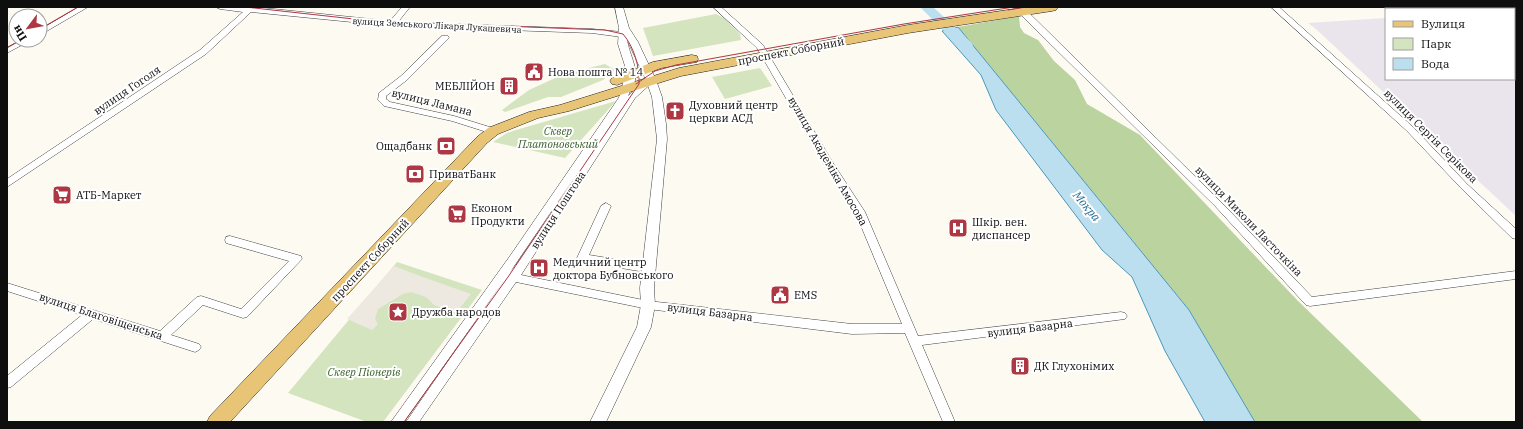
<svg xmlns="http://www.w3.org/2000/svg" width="1523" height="429" font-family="'IBM Plex Serif',serif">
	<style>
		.industrial { fill: #eae4ec }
		.green { fill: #d4e4be }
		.forest { fill: #bad39f }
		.plaza { fill: #ede9e0 }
		.water { fill: #bbdfef; stroke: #4b98bd }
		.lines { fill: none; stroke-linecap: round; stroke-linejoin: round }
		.river { fill: #bbdfef; fill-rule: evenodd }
		.minor-casing { stroke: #414141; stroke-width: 1 }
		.tertiary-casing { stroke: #414141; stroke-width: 1 }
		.primary-casing { stroke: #1f1f1f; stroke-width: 1 }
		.minor { fill: #fff; fill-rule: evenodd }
		.tertiary { fill: #fff; fill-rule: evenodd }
		.primary { fill: #e8c576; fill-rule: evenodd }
		.tram { stroke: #ae3744; stroke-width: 1 }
		.labels { text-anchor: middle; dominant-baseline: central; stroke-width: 4; stroke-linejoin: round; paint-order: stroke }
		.far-street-label { font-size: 9px; fill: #0e0e0e; stroke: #fff }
		.street-label { font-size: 11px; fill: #0e0e0e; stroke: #fff }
		.poi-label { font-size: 11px; fill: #0e0e0e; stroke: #fff; text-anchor: start }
		.park-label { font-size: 11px; font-style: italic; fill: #365e26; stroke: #fff }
		.water-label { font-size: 12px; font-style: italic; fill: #266a91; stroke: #fff }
	</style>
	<rect width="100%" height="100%" fill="#fdfaf1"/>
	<path class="industrial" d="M 1412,7 L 1516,7 L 1516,216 L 1316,29 L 1308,23 L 1386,18 L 1386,79 L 1514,79 L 1514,9 L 1413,9 Z"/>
	<path class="green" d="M 716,14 L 724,18 L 740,34 L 741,40 L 653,56 L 643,28 Z
		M 605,64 L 615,70 L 603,80 L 561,97 L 548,97 L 505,112 L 502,110 L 529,90 L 564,74 Z
		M 760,68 L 772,86 L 725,99 L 712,77 Z
		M 616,101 L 565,158 L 493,142 L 507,133 L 516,130 Z
		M 397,262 L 482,290 L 383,422 L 367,422 L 288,393 Z"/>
	<path class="forest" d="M 1019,16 L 1020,27 L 1024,33 L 1038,40 L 1054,61 L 1075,80 L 1087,104 L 1140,135 L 1297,300 L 1423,422 L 1255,422 L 1189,310 L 958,27 Z"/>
	<path class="plaza" d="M 394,266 L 420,276 L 471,294 L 456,313 L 434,305 L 426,297 L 411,292 L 403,294 L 378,309 L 375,319 L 378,324 L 372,330 L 347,319 Z"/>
	<path class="water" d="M 958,27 L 1189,310 L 1255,422 L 1205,422 L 1165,351 L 1132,277 L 1102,250 L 996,110 L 981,75 L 942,31 Z"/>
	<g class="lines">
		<path class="river" d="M 920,7 L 933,7 L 971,42 L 973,45 L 971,48 L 961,48 Z"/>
		<g class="minor-casing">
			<path id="minor" d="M 79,7 L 88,7 L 40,35 L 40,30 Z
				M 216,7 L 254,7 L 390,21 L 402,7 L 410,7 L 398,22 L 592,29 L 622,32 L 633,36 L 629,38 L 592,33 L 392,26 L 251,12 L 206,54 L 7,187 L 7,179 L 200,50 L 243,12 L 220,9 Z
				M 713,7 L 721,7 L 763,45 L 833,163 L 865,212 L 918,336 L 1121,312 L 1125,313 L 1127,316 L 1125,319 L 922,345 L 955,422 L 943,422 L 905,333 L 852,334 L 648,309 L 516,282 L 419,422 L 406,422 L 505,279 L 404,422 L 391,422 L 510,256 L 618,99 L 624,87 L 630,87 L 631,89 L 628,96 L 648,78 L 651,77 L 655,80 L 635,98 L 521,275 L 648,301 L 852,324 L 902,324 L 856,214 L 824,164 L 757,48 ZM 574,178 L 510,272 L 518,262 Z
				M 1271,7 L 1279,7 L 1413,127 L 1467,184 L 1516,229 L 1516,239 L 1512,238 L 1461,188 L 1407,131 Z
				M 1019,9 L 1025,9 L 1221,202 L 1312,297 L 1516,271 L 1516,279 L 1310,306 L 1306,305 L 1215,206 L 1019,13 Z
				M 442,36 L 448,36 L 449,38 L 407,80 L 386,96 L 386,99 L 390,102 L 454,116 L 496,129 L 497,131 L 496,133 L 493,134 L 452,121 L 384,106 L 378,100 L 379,93 L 401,76 Z
				M 21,40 L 31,40 L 7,53 L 7,48 Z
				M 606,203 L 611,206 L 589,255 L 639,263 L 653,263 L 654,266 L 653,269 L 639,271 L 578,261 L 577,258 L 601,206 Z
				M 230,236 L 301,256 L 302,259 L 247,317 L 243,318 L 203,305 L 171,335 L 199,344 L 201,347 L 199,350 L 195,352 L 93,319 L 11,387 L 7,388 L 7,376 L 82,315 L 7,291 L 7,283 L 160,331 L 197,297 L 201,296 L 241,309 L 289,261 L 226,243 L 225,240 L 226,237 Z"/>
		</g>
		<g class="tertiary-casing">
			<path id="tertiary" d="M 615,7 L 623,7 L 629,28 L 638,42 L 656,80 L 662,97 L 666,124 L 667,139 L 654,288 L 655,305 L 651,327 L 606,422 L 590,422 L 637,327 L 641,305 L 640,288 L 657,139 L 652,97 L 646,80 L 627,40 C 630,58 642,72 631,91 L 627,92 L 622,89 L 625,66 L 618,44 L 619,28 Z"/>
		</g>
		<g class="primary-casing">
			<path id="primary" d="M 1028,7 L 1058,7 L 1056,10 L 1052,11 L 908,33 L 681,76 L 569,111 L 538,118 L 498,134 L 487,143 L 230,422 L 207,422 L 210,416 L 477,137 L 488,128 L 529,112 L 560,105 L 679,68 L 908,25 Z
				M 692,55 L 697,56 L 698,59 L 697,62 L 661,68 L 617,85 L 612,84 L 610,81 L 612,78 L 653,62 Z"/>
		</g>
		<use href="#minor" class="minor"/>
		<use href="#tertiary" class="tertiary"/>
		<use href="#primary" class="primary"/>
		<path class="tram" d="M 245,7 L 372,21 L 605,30 L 623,34 C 634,47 640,67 639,84 L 508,277 L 404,422
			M 1008,10 L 1026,7
			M 40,29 L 78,7
			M 7,48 L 21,40
			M 636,84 L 655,71 L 676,65 L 904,24 L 1014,7"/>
	</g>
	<defs>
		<g id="civic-square" transform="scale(1)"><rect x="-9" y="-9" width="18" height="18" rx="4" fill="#ae3744" stroke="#fff"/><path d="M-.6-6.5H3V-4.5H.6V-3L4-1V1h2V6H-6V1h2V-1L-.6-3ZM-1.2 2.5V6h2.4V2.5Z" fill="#fff"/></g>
		<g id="building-square" transform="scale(1)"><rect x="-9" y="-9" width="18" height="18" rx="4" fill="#ae3744" stroke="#fff"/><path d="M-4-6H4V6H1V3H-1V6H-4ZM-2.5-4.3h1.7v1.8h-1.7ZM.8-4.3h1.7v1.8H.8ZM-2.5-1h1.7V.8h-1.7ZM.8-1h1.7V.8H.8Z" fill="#fff"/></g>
		<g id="church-square" transform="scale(1)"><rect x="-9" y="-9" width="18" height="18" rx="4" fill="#ae3744" stroke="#fff"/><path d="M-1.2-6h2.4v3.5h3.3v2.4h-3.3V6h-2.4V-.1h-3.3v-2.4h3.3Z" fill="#fff"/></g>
		<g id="bank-square" transform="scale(1)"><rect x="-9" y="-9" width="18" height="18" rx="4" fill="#ae3744" stroke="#fff"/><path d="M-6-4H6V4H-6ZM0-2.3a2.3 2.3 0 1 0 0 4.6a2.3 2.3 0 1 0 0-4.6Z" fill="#fff"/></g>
		<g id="supermarket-square" transform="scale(1)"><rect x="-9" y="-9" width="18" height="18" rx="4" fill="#ae3744" stroke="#fff"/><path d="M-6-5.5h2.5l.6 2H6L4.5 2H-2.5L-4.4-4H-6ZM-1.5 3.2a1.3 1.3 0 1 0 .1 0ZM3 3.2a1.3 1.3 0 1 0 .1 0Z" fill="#fff"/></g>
		<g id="hospital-square" transform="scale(1)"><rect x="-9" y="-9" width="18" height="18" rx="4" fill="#ae3744" stroke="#fff"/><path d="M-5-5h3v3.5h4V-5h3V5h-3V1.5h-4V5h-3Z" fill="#fff"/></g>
		<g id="sight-square" transform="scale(1)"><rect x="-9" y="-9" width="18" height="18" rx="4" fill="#ae3744" stroke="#fff"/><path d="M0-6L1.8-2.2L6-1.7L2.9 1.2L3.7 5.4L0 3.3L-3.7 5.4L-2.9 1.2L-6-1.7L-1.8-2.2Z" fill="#fff"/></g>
	</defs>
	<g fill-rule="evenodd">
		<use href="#civic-square" x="534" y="72"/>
		<use href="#building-square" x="509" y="86"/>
		<use href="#church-square" x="675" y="111"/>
		<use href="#bank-square" x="446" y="146"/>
		<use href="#bank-square" x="415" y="174"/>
		<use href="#supermarket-square" x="62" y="195"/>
		<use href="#supermarket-square" x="457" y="214"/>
		<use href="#hospital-square" x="958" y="228"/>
		<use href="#hospital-square" x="539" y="268"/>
		<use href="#civic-square" x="780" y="295"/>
		<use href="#sight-square" x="398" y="312"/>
		<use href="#building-square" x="1020" y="366"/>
	</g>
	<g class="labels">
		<g class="far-street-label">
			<text transform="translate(437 25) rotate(3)">вулиця Земського Лікаря Лукашевича</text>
		</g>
		<g class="street-label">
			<text transform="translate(791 51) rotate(-11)">проспект Соборний</text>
			<text transform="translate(127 90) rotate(-34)">вулиця Гоголя</text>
			<text transform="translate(432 102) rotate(14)">вулиця Ламана</text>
			<text transform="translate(1431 136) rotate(45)">вулиця Сергія Серікова</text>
			<text transform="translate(828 161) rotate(60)">вулиця Академіка Амосова</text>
			<text transform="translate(558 210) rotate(-57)">вулиця Поштова</text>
			<text transform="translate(1249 221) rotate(46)">вулиця Миколи Ласточкіна</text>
			<text transform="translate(370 260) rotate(-47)">проспект Соборний</text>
			<text transform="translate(710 312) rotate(7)">вулиця Базарна</text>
			<text transform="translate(101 316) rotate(18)">вулиця Благовіщенська</text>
			<text transform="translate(1030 328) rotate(-7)">вулиця Базарна</text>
		</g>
		<g class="poi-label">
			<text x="548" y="72">Нова пошта № 14</text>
			<text x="495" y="86" text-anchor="end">МЕБЛІЙОН</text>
			<text x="689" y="105">Духовний центр<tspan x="689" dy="13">церкви АСД</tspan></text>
			<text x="432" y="146" text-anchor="end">Ощадбанк</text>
			<text x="429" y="174">ПриватБанк</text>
			<text x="76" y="195">АТБ-Маркет</text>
			<text x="471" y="208">Економ<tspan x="471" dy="13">Продукти</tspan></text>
			<text x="972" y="222">Шкір. вен.<tspan x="972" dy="13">диспансер</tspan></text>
			<text x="553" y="262">Медичний центр<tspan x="553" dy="13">доктора Бубновського</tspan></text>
			<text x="794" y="295">EMS</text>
			<text x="412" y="312">Дружба народов</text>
			<text x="1034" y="366">ДК Глухонімих</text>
		</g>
		<g class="park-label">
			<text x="558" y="131">Сквер<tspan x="558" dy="13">Платоновський</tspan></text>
			<text x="364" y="372">Сквер Піонерів</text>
		</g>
		<g class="water-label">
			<text transform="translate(1087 206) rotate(50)">Мокра</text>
		</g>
	</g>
	<rect width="1523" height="429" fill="none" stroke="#0e0e0e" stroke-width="16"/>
	<rect x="1385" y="8" width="130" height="72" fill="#ffffff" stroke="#9f9f9f"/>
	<rect x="1393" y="21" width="20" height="6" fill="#e8c576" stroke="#9f9f9f"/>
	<text x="1421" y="28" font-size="12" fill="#0e0e0e">Вулиця</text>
	<rect x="1393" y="38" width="20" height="12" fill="#d4e4be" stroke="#9f9f9f"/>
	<text x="1421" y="48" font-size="12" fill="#0e0e0e">Парк</text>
	<rect x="1393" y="58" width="20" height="12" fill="#bbdfef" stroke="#9f9f9f"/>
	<text x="1421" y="68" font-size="12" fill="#0e0e0e">Вода</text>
	<g transform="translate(28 28) rotate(238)"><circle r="19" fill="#ffffff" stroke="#9f9f9f"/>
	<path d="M0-3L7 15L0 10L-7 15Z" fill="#ae3744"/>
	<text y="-6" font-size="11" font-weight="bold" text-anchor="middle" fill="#0e0e0e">Пн</text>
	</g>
</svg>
